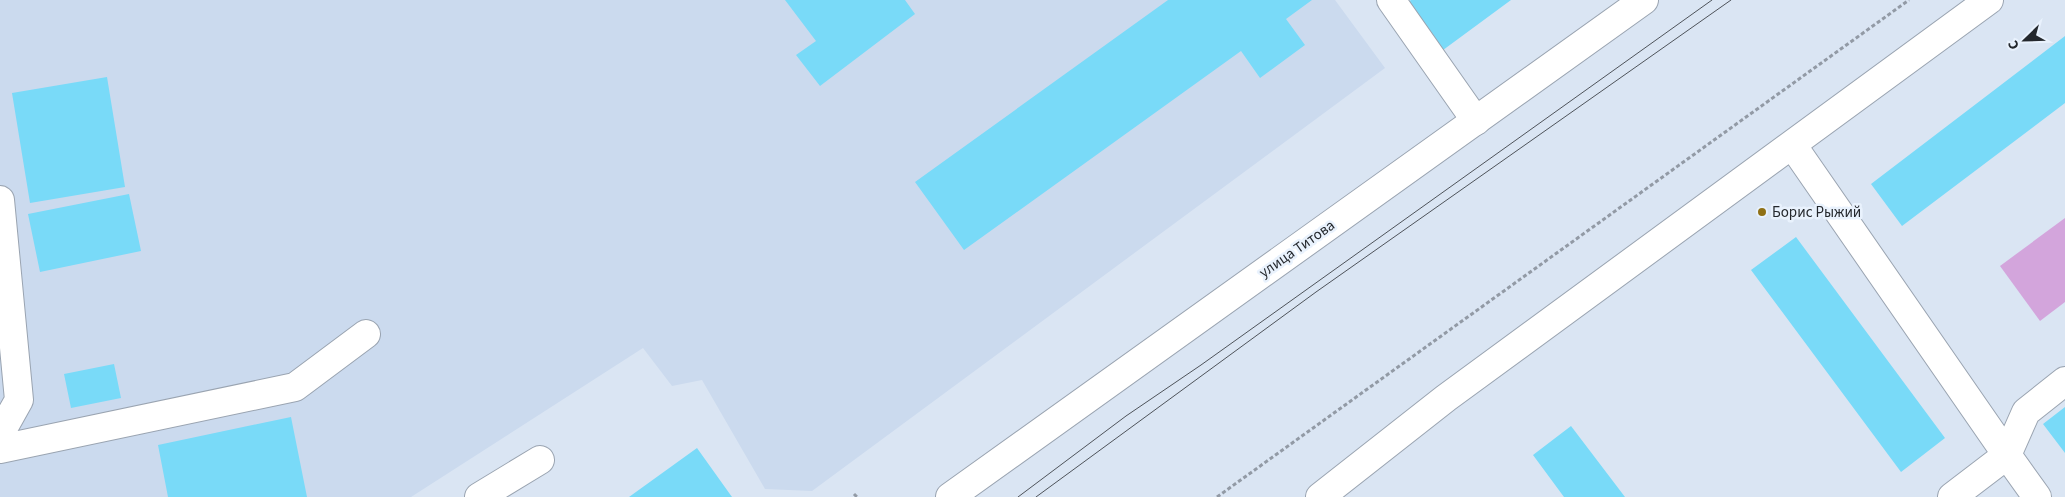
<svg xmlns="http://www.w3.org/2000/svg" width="2065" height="497" font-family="'Source Sans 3',sans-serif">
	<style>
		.built { fill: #cbdaee }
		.green { fill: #d3a5dc }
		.building { fill: #79daf8 }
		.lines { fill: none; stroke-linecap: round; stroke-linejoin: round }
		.minor-casing { stroke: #9aa4b1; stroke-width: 30 }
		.major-casing { stroke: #9aa4b1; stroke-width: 30 }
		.path { stroke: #929aa5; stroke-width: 3; stroke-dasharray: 4 2.5; stroke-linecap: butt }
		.minor { stroke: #fff; stroke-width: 28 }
		.major { stroke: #fff; stroke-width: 28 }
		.tram { stroke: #4e535a; stroke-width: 1 }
		.poi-dot { fill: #8f7015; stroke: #e9f2fd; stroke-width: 2 }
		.labels { text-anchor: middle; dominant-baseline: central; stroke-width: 5; stroke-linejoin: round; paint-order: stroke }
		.poi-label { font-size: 15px; fill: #24282d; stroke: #e9f2fd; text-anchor: start }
		.street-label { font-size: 15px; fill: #24282d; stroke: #e9f2fd }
	</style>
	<rect width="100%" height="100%" fill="#dae5f3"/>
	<path class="built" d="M 0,0 L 1335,0 L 1385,68 L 812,491 L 765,489 L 702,380 L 672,386 L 643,348 L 411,497 L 0,497 Z"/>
	<path class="green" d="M 2065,218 L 2065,302 L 2040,321 L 2000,266 Z"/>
	<path class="building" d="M 785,0 L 905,0 L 915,14 L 820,86 L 796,55 L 816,41 Z
		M 1168,0 L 1312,0 L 1286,19 L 1305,45 L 1260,78 L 1241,51 L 964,250 L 915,182 Z
		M 1411,0 L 1511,0 L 1439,53 L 1404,5 Z
		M 2065,36 L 2065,103 L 1902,226 L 1871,184 Z
		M 107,77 L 125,187 L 30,203 L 12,93 Z
		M 129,194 L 141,251 L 40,272 L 28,214 Z
		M 1796,237 L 1945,438 L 1901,472 L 1751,270 Z
		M 114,364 L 121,398 L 71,408 L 64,374 Z
		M 2065,407 L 2065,453 L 2043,424 Z
		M 291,417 L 307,497 L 168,497 L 158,445 Z
		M 1571,426 L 1625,497 L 1564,497 L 1533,455 Z
		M 697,448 L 732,497 L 629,497 Z"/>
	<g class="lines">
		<g class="minor-casing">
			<path id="minor" d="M 1391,0 L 1476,121
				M 1793,146 L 2007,455
				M 0,200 L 19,400 L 0,434
				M 0,449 L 295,387 L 366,334
				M 2007,455 L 2026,412 L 2065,381
				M 479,497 L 540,460
				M 1320,497 L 1446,398 L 1989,0
				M 1952,497 L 2007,455 L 2037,497"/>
		</g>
		<g class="major-casing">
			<path id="major" d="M 950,497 L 1644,0"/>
		</g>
		<path class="path" d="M 854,494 L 857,497
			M 1217,497 L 1909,0"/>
		<use href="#minor" class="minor"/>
		<use href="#major" class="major"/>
		<path class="tram" d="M 1018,497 L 1126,416 L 1201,365 L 1712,0
			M 1036,497 L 1316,292 L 1731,0"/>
	</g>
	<circle class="poi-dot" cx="1762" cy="212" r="5"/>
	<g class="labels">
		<g class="poi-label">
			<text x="1772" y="212">Борис Рыжий</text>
		</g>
		<g class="street-label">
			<text transform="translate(1297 249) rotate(-35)">улица Титова</text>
		</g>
	</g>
	<g transform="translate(2025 40) rotate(247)" stroke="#e9f2fd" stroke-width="4" paint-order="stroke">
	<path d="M0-4L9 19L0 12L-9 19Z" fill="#24282d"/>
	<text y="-8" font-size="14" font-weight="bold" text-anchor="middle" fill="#24282d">С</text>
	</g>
</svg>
